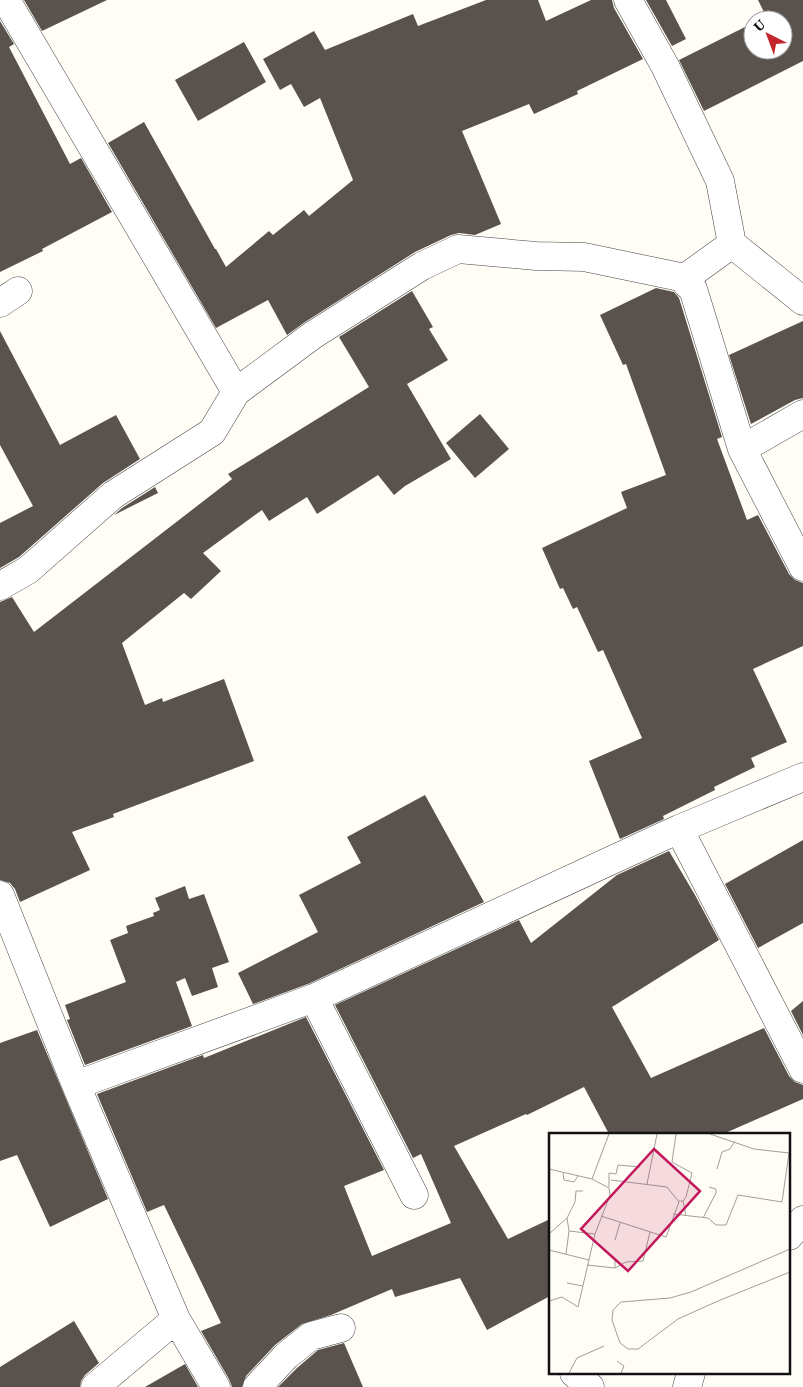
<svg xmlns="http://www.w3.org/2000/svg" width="803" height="1387" font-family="'Source Serif 4',serif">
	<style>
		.building { fill: #5a524d }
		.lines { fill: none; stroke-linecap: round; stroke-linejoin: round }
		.minor-casing { stroke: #444; stroke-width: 29 }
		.minor { stroke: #fff; stroke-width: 28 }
		.inset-road { fill: none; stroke: #a09f9a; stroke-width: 1 }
		.view { fill: #c2185b; fill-opacity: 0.15; stroke: #c2185b; stroke-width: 2.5 }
		.inset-edge { fill: none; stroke: #111; stroke-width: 2.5 }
	</style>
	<rect width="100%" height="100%" fill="#fffdf5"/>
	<path class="building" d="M 24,0 L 107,0 L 42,31 Z
		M 486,0 L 538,0 L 546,21 L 591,0 L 612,0 L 614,8 L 643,59 L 577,91 L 578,94 L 534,114 L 529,104 L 462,131 L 501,224 L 475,235 L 459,233 L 451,235 L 415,252 L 305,322 L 287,335 L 268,300 L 216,328 L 108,143 L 144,122 L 215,249 L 216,249 L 226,267 L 269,231 L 273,235 L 304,210 L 309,216 L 353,180 L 320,98 L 304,107 L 291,84 L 280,90 L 263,59 L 314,31 L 325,50 L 413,14 L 418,26 Z
		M 646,0 L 666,0 L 686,39 L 672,46 Z
		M 758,0 L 803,0 L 803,61 L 704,111 L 679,60 L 753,23 L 753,50 L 783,50 L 783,20 L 758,20 L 766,16 Z
		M 0,21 L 14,44 L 9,47 L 70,164 L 81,158 L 112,212 L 42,249 L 43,251 L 0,272 Z
		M 244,42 L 266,82 L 198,121 L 175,80 Z
		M 656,288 L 674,292 L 679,298 L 722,437 L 717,439 L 747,520 L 758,515 L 789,574 L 795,580 L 803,583 L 803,646 L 753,669 L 787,742 L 751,758 L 755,767 L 714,787 L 715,790 L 663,816 L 664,819 L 620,839 L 589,761 L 642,738 L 603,650 L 598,652 L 577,607 L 573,609 L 563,588 L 560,589 L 542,548 L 627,508 L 621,492 L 666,475 L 626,364 L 623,365 L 600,315 Z
		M 412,291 L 433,327 L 429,329 L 448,360 L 407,384 L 451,459 L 405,486 L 394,495 L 378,475 L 317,514 L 307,497 L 269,521 L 262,510 L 203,553 L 221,571 L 191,599 L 184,593 L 122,643 L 145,705 L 162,698 L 163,702 L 224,679 L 254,761 L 113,814 L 114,817 L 72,832 L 90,870 L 20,902 L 15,889 L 10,883 L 0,880 L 0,602 L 12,597 L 34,632 L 232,479 L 228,474 L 369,387 L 339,337 Z
		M 803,321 L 803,398 L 795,400 L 751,424 L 729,355 Z
		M 0,331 L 60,445 L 116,415 L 140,459 L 103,483 L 19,557 L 0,568 L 0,523 L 33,506 L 0,445 Z
		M 480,414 L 509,449 L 475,478 L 446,443 Z
		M 155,487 L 158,493 L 114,515 L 122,508 Z
		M 425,795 L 484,902 L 308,984 L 253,1004 L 238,973 L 318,932 L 299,895 L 361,863 L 347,837 Z
		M 803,840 L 803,923 L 758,948 L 725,884 Z
		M 669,851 L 695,895 L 719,940 L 612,1007 L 651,1078 L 764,1028 L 789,1076 L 795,1082 L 803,1085 L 803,1099 L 723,1134 L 609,1134 L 584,1087 L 527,1115 L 526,1114 L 454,1146 L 508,1239 L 550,1219 L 550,1296 L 487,1330 L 460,1278 L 395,1297 L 392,1289 L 331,1315 L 302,1324 L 275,1345 L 246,1376 L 242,1387 L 232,1387 L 229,1379 L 201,1331 L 221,1323 L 164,1205 L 147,1212 L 97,1094 L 203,1055 L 204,1058 L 306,1017 L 384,1170 L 344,1186 L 372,1256 L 451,1223 L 421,1154 L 413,1158 L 335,1005 L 519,920 L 531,943 L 617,875 Z
		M 185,886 L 189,899 L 204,894 L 229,962 L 212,968 L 218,987 L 192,996 L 185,978 L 176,982 L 192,1026 L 85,1065 L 67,1020 L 70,1019 L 65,1005 L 126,982 L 110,940 L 128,933 L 126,926 L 154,916 L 153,913 L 160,910 L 155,898 Z
		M 803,1001 L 803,1035 L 791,1011 Z
		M 37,1030 L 108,1199 L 50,1227 L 17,1155 L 0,1161 L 0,1043 Z
		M 74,1321 L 99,1363 L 85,1375 L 81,1381 L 80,1387 L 0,1387 L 0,1367 Z
		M 344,1343 L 363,1387 L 278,1387 L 297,1368 L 318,1350 Z
		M 185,1364 L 198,1387 L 145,1387 Z"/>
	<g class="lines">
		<g class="minor-casing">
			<path id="minor" d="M 6,0 L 236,392
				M 628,0 L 665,66 L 720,181 L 732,244 L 685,278
				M 732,244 L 803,301
				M 0,303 L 18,291
				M 742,449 L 803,414
				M 0,586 L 28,570 L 113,495 L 212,432 L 236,392 L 313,335 L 422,266 L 458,249 L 536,256 L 584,257 L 685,278 L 687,284 L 693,289 L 742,449 L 803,567
				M 679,829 L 803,1069
				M 0,895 L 76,1085 L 176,1319 L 216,1387
				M 314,998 L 414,1195
				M 76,1085 L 314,998 L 679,829 L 803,777
				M 789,1236 L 803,1220
				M 574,1373 L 590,1387
				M 95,1387 L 176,1319
				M 257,1387 L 286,1356 L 311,1336 L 341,1328
				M 687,1387 L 691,1373"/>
		</g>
		<use href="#minor" class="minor"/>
	</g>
	<g transform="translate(549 1133)">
		<rect width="241" height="241" fill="#fffdf5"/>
		<path class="inset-road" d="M 127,1 L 123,29 L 143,40 L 137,64 L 134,68 L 130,68M 161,1 L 205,16 L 240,20M 0,36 L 43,46 L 60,1M 168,36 L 173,19 L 181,16 L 186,8M 14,40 L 15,47 L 25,49 L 29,43M 98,51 L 108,1M 60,54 L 60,40 L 67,41 L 69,32 L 91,34M 34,58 L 27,58 L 26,69 L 18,85 L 20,98 L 46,101M 134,68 L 137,83M 124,81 L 159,85 L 167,92 L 177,92 L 189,62 L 233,69 L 240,20M 52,83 L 117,104 L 130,69 L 118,54 L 62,47M 154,85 L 167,60 L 167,56 L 160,54M 1,100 L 18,85M 66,107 L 71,90M 0,117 L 40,127M 17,121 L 20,98M 38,132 L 66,135 L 66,125M 66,135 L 77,129 L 94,128 L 101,99M 18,150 L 34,153M 0,168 L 13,164 L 29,174 L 46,101 L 61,62 L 60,55 L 43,46M 169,168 L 241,139M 169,168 L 129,186 L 89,216 L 79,216 L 71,210 L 63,187 L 64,177 L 72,169 L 121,165 L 142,159 L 241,116M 68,228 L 75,233 L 72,240M 20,240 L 28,225 L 55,213"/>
		<path class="view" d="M 105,16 L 151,58 L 79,138 L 32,96 Z"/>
		<rect width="241" height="241" class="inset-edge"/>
	</g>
	<g transform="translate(768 35) rotate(318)"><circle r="24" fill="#ffffff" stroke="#a0a0a0"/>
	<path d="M0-4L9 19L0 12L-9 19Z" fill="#c4262e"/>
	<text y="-8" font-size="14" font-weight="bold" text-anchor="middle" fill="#111111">U</text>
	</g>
</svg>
